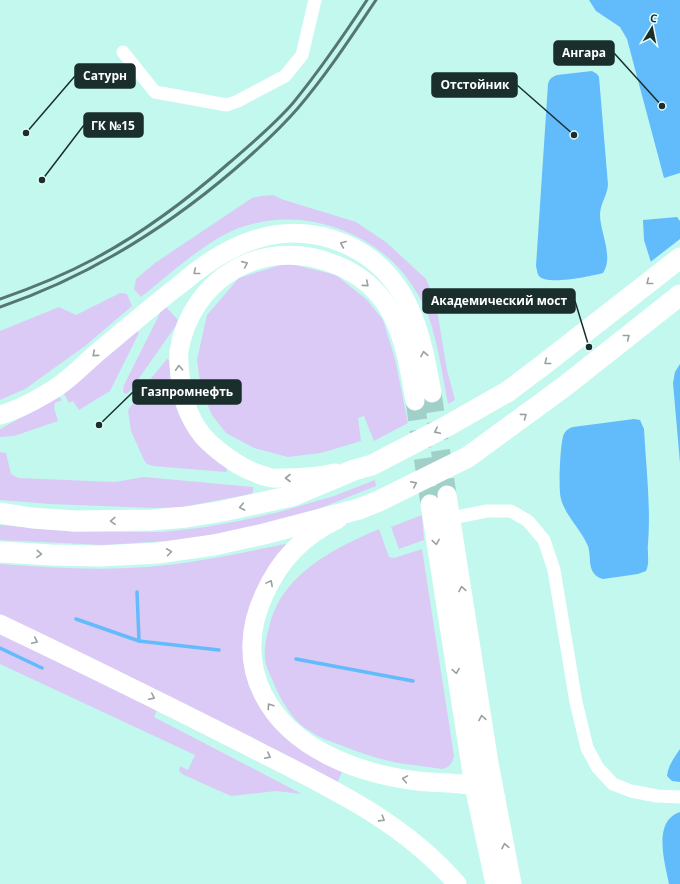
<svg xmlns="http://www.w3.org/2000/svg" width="680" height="884" font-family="'Open Sans',sans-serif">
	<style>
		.green { fill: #dbcaf6 }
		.water { fill: #62bbfb }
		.pier { fill: #c2f8ee }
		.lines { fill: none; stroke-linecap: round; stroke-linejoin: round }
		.stream { stroke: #62bbfb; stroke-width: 3.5 }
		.secondary-tunnel { stroke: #a0d0c7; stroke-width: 19; stroke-dasharray: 19 10; stroke-linecap: butt }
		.minor { stroke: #fff; stroke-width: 13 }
		.secondary { stroke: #fff; stroke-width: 19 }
		.primary { stroke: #fff; stroke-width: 21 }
		.rail { stroke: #557671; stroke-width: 3 }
		.oneway { stroke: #98a1a0 }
		.leader { fill: none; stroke: #1a2f2c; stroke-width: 1.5 }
		.callout-dot { fill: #1a2f2c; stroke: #e8fdf9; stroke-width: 1.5 }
		.callout { fill: #1a2f2c; stroke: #1a2f2c; stroke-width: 1.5 }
		.callout-label { font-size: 12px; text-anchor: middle; font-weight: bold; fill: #fff }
	</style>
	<rect width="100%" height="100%" fill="#c2f8ee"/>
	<path class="green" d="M 273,195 L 281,199 L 356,222 L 387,243 L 426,279 L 433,295 L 438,316 L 447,370 L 455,400 L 448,404 C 443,377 439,350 431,324 C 429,319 428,312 425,307 C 415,288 402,268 385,255 C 343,221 285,209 234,230 C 202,244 169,275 141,297 L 134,289 L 136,279 L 155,263 L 252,198 L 261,196 Z
		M 287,263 L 336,275 L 367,300 L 383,320 L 395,359 L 408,423 L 374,441 L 364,416 L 358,418 L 361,441 L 321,453 L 288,457 L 254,448 L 226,433 L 212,415 L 201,390 L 197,360 L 207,315 L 239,278 Z
		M 120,293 L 127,294 L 132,306 L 85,346 L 25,389 L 0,400 L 0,331 L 59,307 L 76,315 Z
		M 164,305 L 179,321 L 130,391 L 126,394 L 123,392 L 124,385 Z
		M 136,330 L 139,333 L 110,391 L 79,410 L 73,401 L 69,403 L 63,392 Z
		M 167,359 L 169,360 C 171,383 172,409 187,428 C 198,443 213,455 226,468 L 227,471 L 226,472 L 153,466 L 147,464 L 144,460 L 131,431 L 128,410 L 153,376 Z
		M 59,397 L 62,400 L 55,403 L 54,408 L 58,421 L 14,436 L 0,437 L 0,429 Z
		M 0,452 L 6,453 L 11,474 L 18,478 L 115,482 L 144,477 L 253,487 L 253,492 L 251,494 L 182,507 L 155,508 L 51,504 L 0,500 Z
		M 375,480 L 376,486 L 313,511 L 264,525 L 184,540 L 103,545 L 0,540 L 0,525 L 76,532 L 163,532 L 199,528 L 239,521 L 279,512 L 334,496 Z
		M 422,515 L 424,540 L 399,549 L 391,527 Z
		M 379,529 L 389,557 L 394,558 L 422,549 L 454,756 C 452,763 450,767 443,769 C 428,767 413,765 398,763 C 379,759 360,753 343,746 C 329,741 316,736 305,728 C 291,718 278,695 273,681 C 270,675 267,669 266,664 C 263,654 266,637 269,628 C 281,574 333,549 379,529 Z
		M 290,543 L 276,565 L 252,680 L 343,770 L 336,785 L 0,618 L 0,564 C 42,567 85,570 128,568 C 182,566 236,554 290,543 Z
		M 0,634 L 157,710 L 154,717 L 302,794 L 276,791 L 231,796 L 184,775 L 179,771 L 180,766 L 188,770 L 195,755 L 0,664 Z"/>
	<path class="water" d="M 589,0 L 680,0 L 680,173 L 664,178 L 627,39 L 620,27 L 596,11 Z
		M 592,71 L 597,74 L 599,77 L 608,185 C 607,196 600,204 600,215 C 600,232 614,257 603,273 C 592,276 549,285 540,277 C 537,275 537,269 536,266 L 548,84 C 550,78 552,77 557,75 Z
		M 677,217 L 680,221 L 680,303 L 655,275 L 644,240 L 643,220 Z
		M 680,364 L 680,463 L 673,383 L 675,372 Z
		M 634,419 L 640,420 L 644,429 C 646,467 651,506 648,544 C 647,554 650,562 646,571 L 638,574 L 603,579 C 586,574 592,559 588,546 C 582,532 570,520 564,507 C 562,503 560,497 560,492 C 559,483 560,442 564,434 C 566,430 569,428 573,427 Z
		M 680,749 L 680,782 L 672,781 L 667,776 C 668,766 674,758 680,749 Z
		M 680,812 L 680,884 L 669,884 C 665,863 652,821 680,812 Z"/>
	<path class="pier" d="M 680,239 L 680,305 L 654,276 L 649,263 Z"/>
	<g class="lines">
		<path class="stream" d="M 137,592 L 139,641
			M 76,619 L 139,641 L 219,650
			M 0,648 L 42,668
			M 296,659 L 413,681"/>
		<path class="secondary-tunnel" d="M 432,393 L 447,495
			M 415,401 L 430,504"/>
		<path class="minor" d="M 123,52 L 155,92 L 227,105 L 238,101 L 285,76 L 302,55 L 315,0
			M 451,518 L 487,511 L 511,511 L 528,521 L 544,540 L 554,570 L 576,702 L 587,748 L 598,768 L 613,784 L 631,791 L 657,796 L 680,797"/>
		<path class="secondary" d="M 0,415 C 18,410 38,399 54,389 C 69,380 84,364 98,352 C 126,329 153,305 182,283 C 190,276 199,269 208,263 C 251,234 296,223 345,244 C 409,272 421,331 432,393
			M 335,473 C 318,477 301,478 283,478 C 279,478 273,479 268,477 C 247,472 229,460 213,446 C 195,431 185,408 181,385 C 180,374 178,362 179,351 C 191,278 263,237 331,263 C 351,270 370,283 383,300 C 404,329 409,367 415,401
			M 447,495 L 489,763 L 512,884
			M 430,504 L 474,786 L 495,884
			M 338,519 C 303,536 280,559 264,595 C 249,627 247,663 263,694 C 291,750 360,774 418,781 C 439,784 483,780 496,798
			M 0,624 C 82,663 163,703 244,744 C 321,784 399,817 457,884"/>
		<path class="primary" d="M 0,513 L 32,518 L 75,521 L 152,520 L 187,517 L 223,511 L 292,496 L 354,470 L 372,465 L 449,425 L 507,392 L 543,365 L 680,258
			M 0,552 L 51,555 L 101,556 L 158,553 L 214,545 L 264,534 L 359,509 L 379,501 L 468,457 L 565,386 L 680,295"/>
		<path class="rail" d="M 0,299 C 32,288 64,275 94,259 C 143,233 188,199 229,163 C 251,144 274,125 293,103 C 320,70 344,35 367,0
			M 0,307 C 88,277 165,229 235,169 C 257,150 279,130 298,108 C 327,74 351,37 376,0"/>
	</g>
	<defs><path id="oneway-chevron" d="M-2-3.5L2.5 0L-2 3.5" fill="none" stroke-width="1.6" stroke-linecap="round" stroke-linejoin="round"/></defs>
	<g class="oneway">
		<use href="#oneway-chevron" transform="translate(343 244) rotate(-157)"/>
		<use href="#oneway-chevron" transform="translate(245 264) rotate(-24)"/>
		<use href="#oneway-chevron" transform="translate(196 272) rotate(141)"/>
		<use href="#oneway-chevron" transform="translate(649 282) rotate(142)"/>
		<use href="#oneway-chevron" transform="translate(366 284) rotate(40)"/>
		<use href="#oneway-chevron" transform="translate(627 337) rotate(-38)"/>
		<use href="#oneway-chevron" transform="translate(95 354) rotate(140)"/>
		<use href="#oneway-chevron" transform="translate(424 354) rotate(-101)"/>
		<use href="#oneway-chevron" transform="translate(547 362) rotate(142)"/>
		<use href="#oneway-chevron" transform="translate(179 368) rotate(-93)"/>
		<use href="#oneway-chevron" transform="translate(524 416) rotate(-36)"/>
		<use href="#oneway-chevron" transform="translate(437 431) rotate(153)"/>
		<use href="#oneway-chevron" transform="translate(288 478) rotate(180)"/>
		<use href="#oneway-chevron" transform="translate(414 484) rotate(-26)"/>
		<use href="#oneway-chevron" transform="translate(242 507) rotate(168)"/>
		<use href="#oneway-chevron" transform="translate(113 521) rotate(178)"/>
		<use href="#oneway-chevron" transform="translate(436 542) rotate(81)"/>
		<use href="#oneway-chevron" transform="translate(169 552) rotate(-8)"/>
		<use href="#oneway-chevron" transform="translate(39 554) rotate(3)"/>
		<use href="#oneway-chevron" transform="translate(270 583) rotate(-62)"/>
		<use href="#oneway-chevron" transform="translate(462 589) rotate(-99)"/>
		<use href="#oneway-chevron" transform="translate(35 641) rotate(25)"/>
		<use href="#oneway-chevron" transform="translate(456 671) rotate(81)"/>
		<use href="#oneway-chevron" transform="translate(152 697) rotate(26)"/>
		<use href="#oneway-chevron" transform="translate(270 706) rotate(-124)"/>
		<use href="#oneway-chevron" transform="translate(482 718) rotate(-99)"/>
		<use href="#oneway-chevron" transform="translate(268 756) rotate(26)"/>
		<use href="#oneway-chevron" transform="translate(405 779) rotate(-170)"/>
		<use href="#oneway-chevron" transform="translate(382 819) rotate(32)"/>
		<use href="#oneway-chevron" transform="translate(505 846) rotate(-101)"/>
	</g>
	<path class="leader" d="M662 106L614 53M26 133L75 76M574 135L517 85M42 180L84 125M589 347L575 301M99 425L133 392"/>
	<g class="callout-dot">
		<circle cx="662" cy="106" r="4"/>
		<circle cx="26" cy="133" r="4"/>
		<circle cx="574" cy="135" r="4"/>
		<circle cx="42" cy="180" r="4"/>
		<circle cx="589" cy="347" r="4"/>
		<circle cx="99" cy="425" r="4"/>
	</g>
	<g class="callout">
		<rect x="554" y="41" width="60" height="24" rx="4"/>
		<rect x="75" y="64" width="60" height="24" rx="4"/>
		<rect x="432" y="73" width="85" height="24" rx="4"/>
		<rect x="84" y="113" width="59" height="24" rx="4"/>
		<rect x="423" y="289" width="152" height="24" rx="4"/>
		<rect x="133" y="380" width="108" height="24" rx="4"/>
	</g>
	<g class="callout-label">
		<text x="584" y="57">Ангара</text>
		<text x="105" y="80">Сатурн</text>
		<text x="475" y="89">Отстойник</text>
		<text x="113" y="130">ГК №15</text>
		<text x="499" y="305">Академический мост</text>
		<text x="187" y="396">Газпромнефть</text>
	</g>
	<g transform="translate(652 28) rotate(10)" stroke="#e8fdf9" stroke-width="3" paint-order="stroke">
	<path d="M0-3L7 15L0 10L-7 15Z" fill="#1a2f2c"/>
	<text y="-6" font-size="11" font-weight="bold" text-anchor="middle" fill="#1a2f2c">С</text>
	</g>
</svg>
